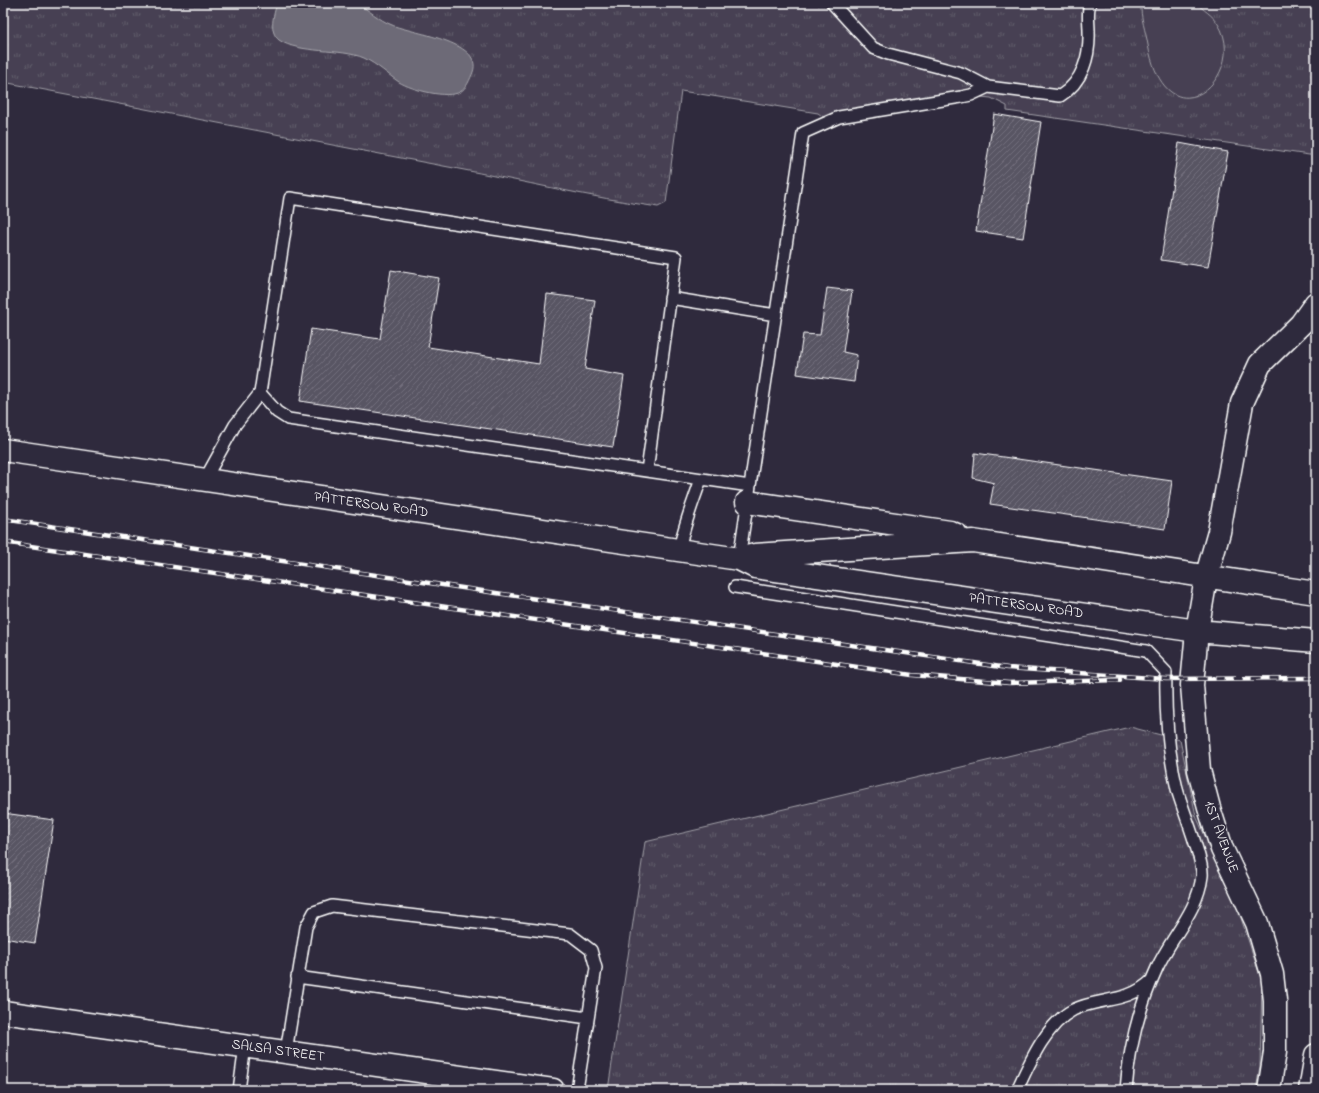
<svg xmlns="http://www.w3.org/2000/svg" width="1319" height="1093" font-family="'Indie Flower',sans-serif">
	<style>
		.grass { fill: url(#grass-tufts); stroke: #a2a0a8 }
		.garden { fill: #464152; stroke: #a2a0a8 }
		.water { fill: #6d6a77; stroke: #a7a6ad }
		.building { fill: url(#building-hatch); stroke: #fff }
		.lines { fill: none; stroke-linecap: round; stroke-linejoin: round }
		.lane-casing { stroke: #fff; stroke-width: 14 }
		.street-casing { stroke: #fff; stroke-width: 25 }
		.secondary-casing { stroke: #fff; stroke-width: 25 }
		.lane { stroke: #2f2a3d; stroke-width: 11 }
		.street { stroke: #2f2a3d; stroke-width: 22 }
		.secondary { stroke: #2f2a3d; stroke-width: 22 }
		.rail-casing { stroke: #fff; stroke-width: 4.5 }
		.rail { stroke: #2f2a3d; stroke-width: 3; stroke-dasharray: 9; stroke-linecap: butt }
		.labels { text-anchor: middle; dominant-baseline: central; stroke-width: 3.5; stroke-linejoin: round; paint-order: stroke }
		.street-label { font-size: 14px; fill: #fff; stroke: #2f2a3d }
	</style>
	<defs>
		<pattern id="grass-tufts" width="24" height="20" patternUnits="userSpaceOnUse"><rect width="24" height="20" fill="#464152"/><path d="M3 7l-1-3M5 7V3M7 7l1-3M15 17l-1-3M17 17v-4M19 17l1-3" fill="none" stroke="#625e6c"/></pattern>
		<pattern id="building-hatch" width="6" height="6" patternUnits="userSpaceOnUse"><rect width="6" height="6" fill="#595564"/><path d="M-1 1l2-2M0 6l6-6M5 7l2-2" fill="none" stroke="#726e7b"/></pattern>
	</defs>
	<rect width="100%" height="100%" fill="#2f2a3d"/>
	<filter id="ink" filterUnits="userSpaceOnUse"><feTurbulence type="fractalNoise" baseFrequency=".025" numOctaves="2"/><feDisplacementMap in="SourceGraphic" scale="8" xChannelSelector="R" yChannelSelector="G"/><feConvolveMatrix kernelMatrix="1 2 1 2 8 2 1 2 1" color-interpolation-filters="sRGB"/></filter>
	<g filter="url(#ink)">
		<path class="grass" d="M 3,3 L 1316,3 L 1316,156 L 1007,111 L 1007,106 L 991,98 L 981,97 L 903,111 L 845,118 L 833,124 L 818,113 L 681,91 L 666,203 L 658,207 C 589,197 522,181 454,168 C 304,140 153,110 3,82 Z
			M 1130,727 L 1180,740 L 1196,816 L 1238,909 L 1262,982 L 1260,1066 L 1256,1090 L 608,1090 L 645,842 Z"/>
		<path class="garden" d="M 1141,3 L 1196,3 C 1203,10 1213,15 1218,24 C 1250,74 1168,149 1148,45 C 1146,32 1140,17 1141,3 Z"/>
		<path class="water" d="M 277,3 C 290,3 348,0 356,3 C 368,9 379,20 392,25 C 410,33 484,41 473,72 C 470,79 467,88 460,92 C 447,99 412,90 399,82 C 387,74 378,65 364,58 C 341,48 299,54 279,40 C 268,31 274,14 277,3 Z"/>
		<path class="building" d="M 994,114 L 1041,122 L 1023,238 L 976,231 Z
			M 1179,143 L 1228,152 L 1208,267 L 1161,260 Z
			M 391,270 L 439,278 L 428,347 L 539,364 L 547,294 L 595,300 L 585,369 L 624,376 L 613,447 L 300,401 L 311,329 L 380,339 Z
			M 827,288 L 852,291 L 843,352 L 857,355 L 854,382 L 797,374 L 803,334 L 820,335 Z
			M 975,453 L 1172,481 L 1165,529 L 990,504 L 994,483 L 973,478 Z
			M 3,813 L 54,820 L 35,943 L 3,938 Z"/>
		<g class="lines">
			<g class="lane-casing">
				<path id="lane" d="M 832,3 L 873,48 L 888,54 L 961,73 L 988,87
					M 670,298 L 776,315
					M 260,393 L 277,412 L 288,419 L 647,471
					M 204,481 L 235,425 L 260,393 L 290,198 L 676,257 L 647,471 L 750,486
					M 679,551 C 683,527 693,503 701,479
					M 739,559 L 803,133 L 839,117 L 961,97 L 971,95 L 988,87 L 1060,96 C 1083,82 1090,56 1089,31 C 1089,22 1087,12 1090,3
					M 735,587 L 1146,651 L 1166,672 C 1165,710 1168,751 1177,789 C 1182,809 1204,860 1202,876 C 1198,911 1171,937 1157,968 C 1139,1007 1129,1047 1126,1090
					M 297,977 L 588,1018
					M 286,1052 L 306,927 L 314,912 L 332,906 L 570,934 L 591,950 L 596,968 L 577,1090
					M 239,1090 L 245,1046
					M 1017,1090 C 1029,1064 1046,1024 1073,1010 C 1100,997 1127,1004 1152,980"/>
			</g>
			<g class="street-casing">
				<path id="street" d="M 3,450 L 739,559 L 755,567 L 1197,631 L 1316,641
					M 747,502 L 950,532 L 957,535
					M 740,559 L 755,555 L 973,541 L 1316,593
					M 3,1012 L 553,1090
					M 1269,1090 L 1275,1052 L 1275,1000 L 1272,974 L 1257,923 L 1222,849 L 1209,808 L 1199,770 L 1192,685 L 1197,631 L 1206,578 L 1219,532 L 1242,403 L 1260,364 L 1301,324 L 1316,303"/>
			</g>
			<g class="secondary-casing">
				<path id="secondary" d="M 1310,1090 L 1316,1055"/>
			</g>
			<use href="#lane" class="lane"/>
			<use href="#street" class="street"/>
			<use href="#secondary" class="secondary"/>
			<g class="rail-casing">
				<path id="rail" d="M 3,519 L 496,593 L 1008,668 L 1166,679 L 1316,678
					M 3,542 L 912,675 L 1009,683 L 1120,680"/>
			</g>
			<use href="#rail" class="rail"/>
		</g>
	</g>
	<g class="labels">
		<g class="street-label">
			<text transform="translate(371 505) rotate(8)">PATTERSON ROAD</text>
			<text transform="translate(1026 606) rotate(8)">PATTERSON ROAD</text>
			<text transform="translate(1221 837) rotate(70)">1ST AVENUE</text>
			<text transform="translate(278 1051) rotate(8)">SALSA STREET</text>
		</g>
	</g>
	<rect width="1319" height="1093" fill="none" stroke="#2f2a3d" stroke-width="16"/>
	<rect x="8" y="8" width="1303" height="1077" fill="none" stroke="#fff" stroke-width="1.5" filter="url(#ink)"/>
</svg>
